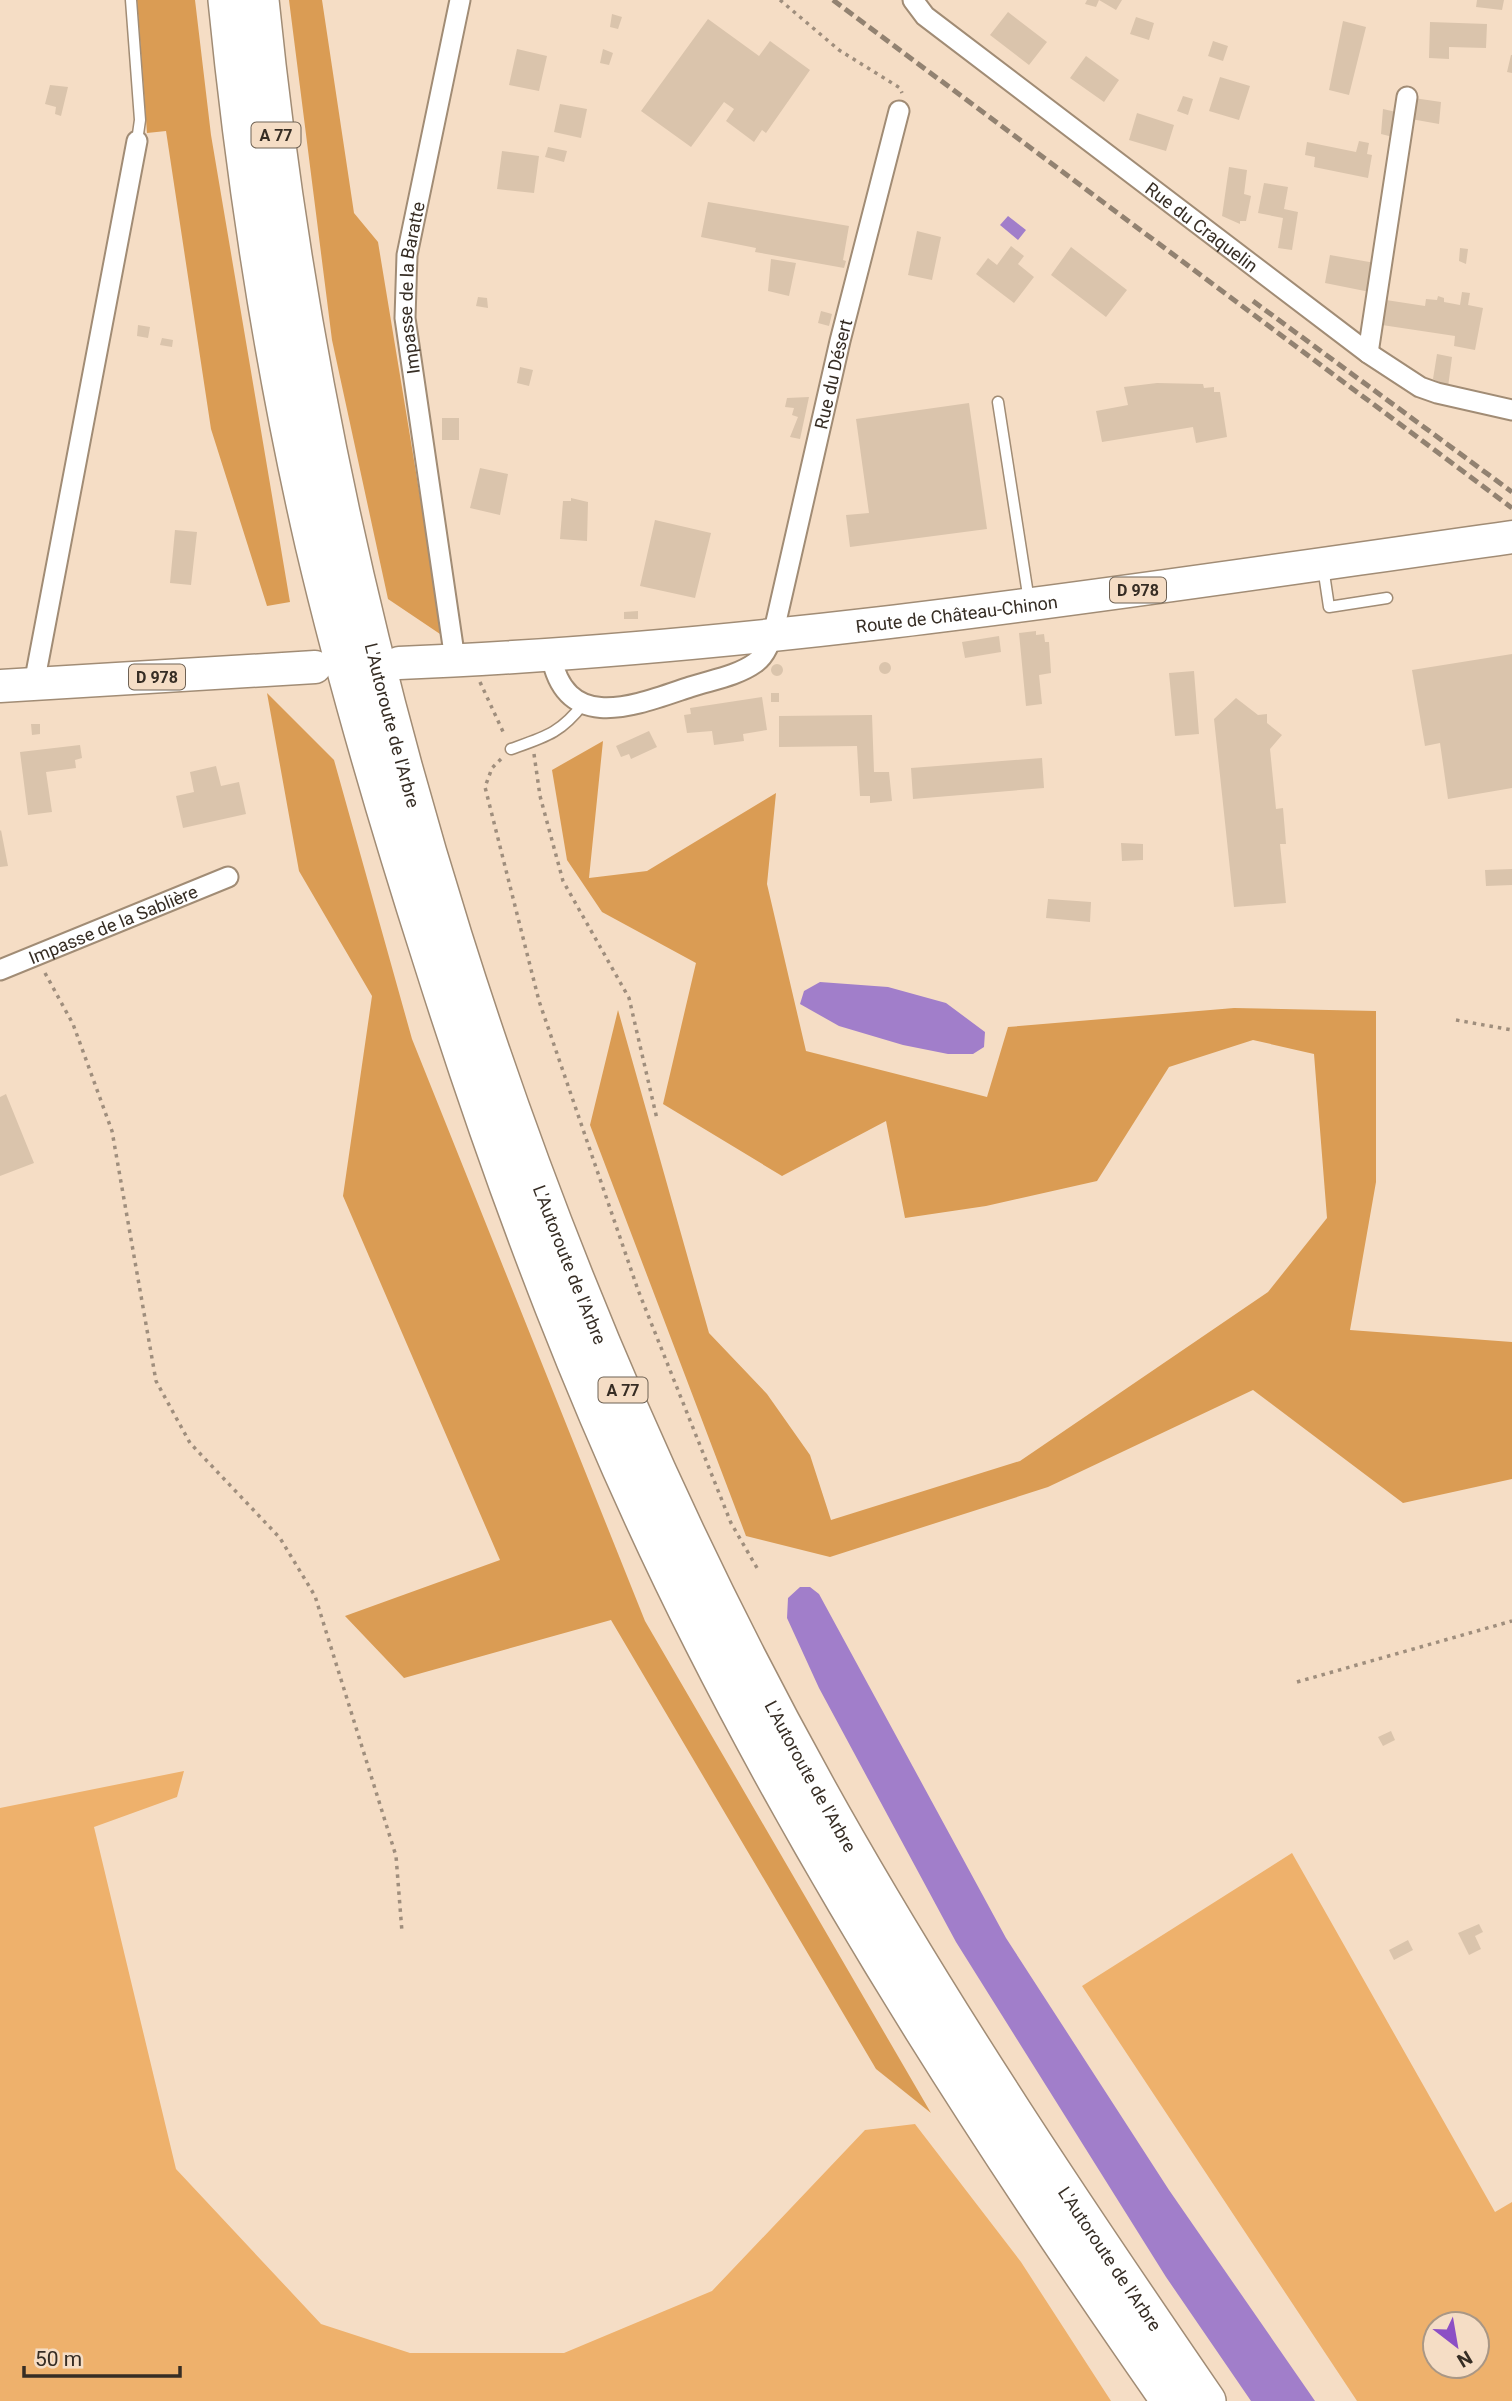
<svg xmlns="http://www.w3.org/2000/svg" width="1512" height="2401" font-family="Roboto,sans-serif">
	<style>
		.green { fill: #eeb16c; fill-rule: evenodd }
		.forest { fill: #da9c54 }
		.water { fill: #a17eca }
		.building { fill: #dac4ac }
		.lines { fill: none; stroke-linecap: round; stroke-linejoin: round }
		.service-casing { stroke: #a18c75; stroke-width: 13 }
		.minor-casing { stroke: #a18c75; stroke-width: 23 }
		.primary-casing { stroke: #a18c75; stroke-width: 35 }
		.motorway-casing { stroke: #a18c75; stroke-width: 40 }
		.path { stroke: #9f8e7d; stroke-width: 3.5; stroke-dasharray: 3.5 5; stroke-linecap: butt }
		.service { stroke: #fff; stroke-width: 10 }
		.minor { stroke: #fff; stroke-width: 19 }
		.primary { stroke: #fff; stroke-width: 32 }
		.motorway { stroke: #fff; stroke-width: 37 }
		.rail { stroke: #928271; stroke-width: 5; stroke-dasharray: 10 5; stroke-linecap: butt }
		.labels { text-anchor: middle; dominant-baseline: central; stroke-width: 5; stroke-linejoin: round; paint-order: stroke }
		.shield { fill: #f5ddc5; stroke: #6f6254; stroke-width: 2 }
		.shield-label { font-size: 16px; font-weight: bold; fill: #362d24 }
		.street-label { font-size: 18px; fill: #362d24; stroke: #f5ddc5 }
	</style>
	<rect width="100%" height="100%" fill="#f5ddc5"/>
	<path class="green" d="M 184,1771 L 177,1797 L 94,1827 L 176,2169 L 321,2324 L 410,2353 L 564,2353 L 712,2291 L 865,2130 L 915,2124 L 1021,2262 L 1111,2401 L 0,2401 L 0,1808 Z
		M 1292,1853 L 1495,2212 L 1512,2202 L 1512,2401 L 1357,2401 L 1082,1986 ZM 1477,2324 L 1477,2366 L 1435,2366 L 1435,2324 Z"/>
	<path class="forest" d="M 137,0 L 195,0 L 211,135 L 290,602 L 267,606 L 211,429 L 166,131 L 147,133 Z
		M 289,0 L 322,0 L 354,213 L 378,242 L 443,636 L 388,599 L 332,340 Z
		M 267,693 L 334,760 L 412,1039 L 645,1621 L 931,2113 L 876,2069 L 611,1620 L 404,1678 L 345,1616 L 500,1560 L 343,1196 L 372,996 L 299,871 Z
		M 603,741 L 589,878 L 647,871 L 776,793 L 767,884 L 806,1051 L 987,1097 L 1008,1027 L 1234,1008 L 1376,1011 L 1376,1182 L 1350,1330 L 1512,1342 L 1512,1479 L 1403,1503 L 1253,1390 L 1048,1487 L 830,1557 L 746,1536 L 590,1125 L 618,1010 L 709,1333 L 767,1394 L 810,1455 L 831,1520 L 1020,1461 L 1268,1292 L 1327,1218 L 1314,1054 L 1253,1040 L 1169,1067 L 1097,1181 L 986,1206 L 905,1218 L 886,1121 L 782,1176 L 663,1104 L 696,963 L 602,912 L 567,860 L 552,770 Z"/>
	<path class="water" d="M 1008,216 L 1026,230 L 1018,240 L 1000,225 Z
		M 820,982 L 888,987 L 946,1003 L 985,1032 L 984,1047 L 973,1054 L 948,1054 L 903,1045 L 839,1026 L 800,1004 L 804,991 Z
		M 800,1587 L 810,1587 L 819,1594 L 1006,1938 L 1169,2190 L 1315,2401 L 1251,2401 L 1166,2277 L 956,1942 L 819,1688 L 787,1618 L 788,1598 Z"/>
	<path class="building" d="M 1087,0 L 1122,0 L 1116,10 L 1099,0 L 1096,7 L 1085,4 Z
		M 1477,0 L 1504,0 L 1502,10 L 1476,7 Z
		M 1008,12 L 1047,42 L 1029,65 L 990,35 Z
		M 612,14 L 622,17 L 618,29 L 610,27 Z
		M 1136,17 L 1154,23 L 1149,40 L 1130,34 Z
		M 708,19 L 759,56 L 770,41 L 810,70 L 766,133 L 762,130 L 754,142 L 726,121 L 734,109 L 724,102 L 691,147 L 641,111 Z
		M 1343,21 L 1366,27 L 1349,95 L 1329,90 Z
		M 1430,22 L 1487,24 L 1486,48 L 1449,47 L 1449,59 L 1429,58 Z
		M 1213,41 L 1228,46 L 1223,61 L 1208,56 Z
		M 517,49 L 547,56 L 539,91 L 509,85 Z
		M 603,49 L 613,53 L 609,65 L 600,63 Z
		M 1511,55 L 1512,55 L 1512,73 L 1507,72 Z
		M 1086,56 L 1119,80 L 1104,102 L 1070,78 Z
		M 1220,77 L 1250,86 L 1239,120 L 1209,111 Z
		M 50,85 L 68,87 L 61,116 L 55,114 L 56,107 L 45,104 Z
		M 1183,96 L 1193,99 L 1188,115 L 1177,111 Z
		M 1414,98 L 1441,102 L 1439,124 L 1411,119 Z
		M 560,104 L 587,109 L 581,138 L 554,132 Z
		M 1383,109 L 1396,112 L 1393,137 L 1381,134 Z
		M 1137,113 L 1174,125 L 1166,151 L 1129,140 Z
		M 1359,141 L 1369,143 L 1367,154 L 1372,155 L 1368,178 L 1314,167 L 1315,157 L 1305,155 L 1307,142 L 1356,152 Z
		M 548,147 L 567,151 L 564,162 L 545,157 Z
		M 502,151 L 539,156 L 534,193 L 497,189 Z
		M 1229,167 L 1247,170 L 1244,194 L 1251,196 L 1246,221 L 1240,221 L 1240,224 L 1222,216 Z
		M 1264,183 L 1288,187 L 1284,209 L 1298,212 L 1292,250 L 1278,248 L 1283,218 L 1258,213 Z
		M 708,202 L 849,226 L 843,260 L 846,261 L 844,268 L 755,252 L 756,248 L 701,237 Z
		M 917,231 L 941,237 L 932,280 L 908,275 Z
		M 1011,246 L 1024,256 L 1018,264 L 1034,277 L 1014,303 L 976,274 L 988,258 L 997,265 Z
		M 1071,247 L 1127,290 L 1106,317 L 1051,275 Z
		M 1460,248 L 1468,249 L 1466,264 L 1459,261 Z
		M 1330,255 L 1375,263 L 1370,292 L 1325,283 Z
		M 771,259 L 796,263 L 789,296 L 768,291 Z
		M 1462,292 L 1470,293 L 1468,305 L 1483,308 L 1475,350 L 1454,346 L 1455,336 L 1382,325 L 1386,300 L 1425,306 L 1426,299 L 1437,300 L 1438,296 L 1444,298 L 1444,302 L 1460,305 Z
		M 478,297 L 487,298 L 488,308 L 476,306 Z
		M 821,311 L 832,314 L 829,326 L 818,323 Z
		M 138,325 L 150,327 L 148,338 L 137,336 Z
		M 162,338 L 173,340 L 172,347 L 160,345 Z
		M 1437,354 L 1452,357 L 1448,387 L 1433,379 Z
		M 520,367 L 533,370 L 529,386 L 517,383 Z
		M 1157,383 L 1203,384 L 1204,388 L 1214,387 L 1214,392 L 1220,392 L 1227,437 L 1196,443 L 1193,427 L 1102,442 L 1096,411 L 1128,405 L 1124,387 Z
		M 809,397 L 800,439 L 790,437 L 798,417 L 792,415 L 794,408 L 785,407 L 787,398 Z
		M 969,403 L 987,529 L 850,547 L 846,515 L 869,513 L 856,419 Z
		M 442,418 L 459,418 L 459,440 L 442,440 Z
		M 480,468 L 508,474 L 500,515 L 470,508 Z
		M 571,498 L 588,502 L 587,541 L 560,539 L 563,501 L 571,501 Z
		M 655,520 L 711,533 L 695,598 L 640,586 Z
		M 175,530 L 197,532 L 191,585 L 170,583 Z
		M 638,611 L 638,619 L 624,619 L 624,612 Z
		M 1036,631 L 1036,635 L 1044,634 L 1045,642 L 1049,642 L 1051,673 L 1039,675 L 1042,704 L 1026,706 L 1019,633 Z
		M 999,636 L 1001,652 L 965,658 L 962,642 Z
		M 1512,654 L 1512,788 L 1448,799 L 1440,743 L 1425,746 L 1412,670 Z
		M879 668a6 6 0 1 1 12 0a6 6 0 1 1-12 0Z
		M771 670a6 6 0 1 1 12 0a6 6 0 1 1-12 0Z
		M 1194,671 L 1199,734 L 1175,736 L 1169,673 Z
		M 771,693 L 779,693 L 779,702 L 771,702 Z
		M 762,697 L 767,730 L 743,734 L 744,741 L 714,745 L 712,731 L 687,733 L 684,715 L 691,714 L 690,708 Z
		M 1236,698 L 1258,715 L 1267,714 L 1267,723 L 1282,735 L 1270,749 L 1276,809 L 1283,808 L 1286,844 L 1280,844 L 1286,903 L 1234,907 L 1214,719 Z
		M 872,715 L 874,772 L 889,772 L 892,801 L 870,803 L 870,796 L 860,796 L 857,746 L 779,747 L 779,716 Z
		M 31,724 L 40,724 L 40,734 L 32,735 Z
		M 649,731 L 657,747 L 631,759 L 629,754 L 621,757 L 616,746 Z
		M 80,745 L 82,758 L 75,760 L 76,768 L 46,772 L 52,812 L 28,815 L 20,752 Z
		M 1042,758 L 1044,788 L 913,799 L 911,768 Z
		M 216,766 L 221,786 L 239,782 L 246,814 L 183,828 L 176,796 L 194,792 L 190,772 Z
		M 1,830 L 8,866 L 0,867 L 0,831 Z
		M 1121,843 L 1143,844 L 1143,860 L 1122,861 Z
		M 1512,869 L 1512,885 L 1486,886 L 1485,870 Z
		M 1048,899 L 1091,902 L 1090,922 L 1046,918 Z
		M 6,1094 L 34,1163 L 0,1176 L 0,1097 Z
		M 1391,1731 L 1395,1740 L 1383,1746 L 1378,1737 Z
		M 1479,1924 L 1483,1932 L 1475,1936 L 1481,1949 L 1469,1955 L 1458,1933 Z
		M 1408,1940 L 1413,1950 L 1394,1960 L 1389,1950 Z"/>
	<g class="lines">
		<g class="service-casing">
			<path id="service" d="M 131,0 L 140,120 L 137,141
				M 998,402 L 1029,601
				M 1323,567 L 1329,607 L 1387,598
				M 511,749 C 545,737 561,733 583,704"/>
		</g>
		<g class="minor-casing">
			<g id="minor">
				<path id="s1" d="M 913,0 L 925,16 L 1368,353 L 1420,387 L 1437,393 L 1512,410"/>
				<path d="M 1368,353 L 1407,97"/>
				<path id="s2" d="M 551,655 C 566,735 636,705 690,687 C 711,680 737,676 755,663 C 767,655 771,639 775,626 L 840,341 L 899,111"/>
				<path id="s3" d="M 455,660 L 405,318 L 407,255 L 460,0"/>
				<path d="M 34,684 L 137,141"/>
				<path id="s4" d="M 0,970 L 228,877"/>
			</g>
		</g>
		<g class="primary-casing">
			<g id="primary">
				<path id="s5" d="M 399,663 C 773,648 1142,589 1512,537"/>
				<path d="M 0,686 L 315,667"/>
			</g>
		</g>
		<g class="motorway-casing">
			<g id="motorway">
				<path d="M 227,0 C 245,182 273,365 314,544 C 347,684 388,823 432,960 C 506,1194 592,1423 703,1642 C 837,1907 1000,2157 1170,2401"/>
				<path id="s6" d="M 260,0 C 323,627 522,1266 832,1815 C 947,2018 1076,2210 1207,2401"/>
			</g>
		</g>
		<path class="path" d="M 780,0 L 839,50 L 900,88 L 902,93
			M 480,682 L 505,736
			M 534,754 L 540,796 L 563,881 L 629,998 L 657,1119
			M 501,759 L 492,768 L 485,787 L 539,1001 L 638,1290 L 731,1523 L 757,1568
			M 45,973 L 73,1024 L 112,1131 L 156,1381 L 190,1443 L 280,1538 L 315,1596 L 396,1856 L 402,1932
			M 1456,1020 L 1512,1030
			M 1297,1682 L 1512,1621"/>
		<use href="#service" class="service"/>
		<use href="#minor" class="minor"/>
		<use href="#primary" class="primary"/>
		<use href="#motorway" class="motorway"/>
		<path class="rail" d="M 833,0 L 1512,508
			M 1253,301 L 1512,492"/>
	</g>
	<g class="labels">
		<g class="shield">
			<rect x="251.5" y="122.5" width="49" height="25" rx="5"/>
			<rect x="1110" y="577.5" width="56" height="25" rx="5"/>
			<rect x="129" y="664.5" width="56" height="25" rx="5"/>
			<rect x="598.5" y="1377.5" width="49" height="25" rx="5"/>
		</g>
		<g class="shield-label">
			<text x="276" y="135">A 77</text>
			<text x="1138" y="590">D 978</text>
			<text x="157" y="677">D 978</text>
			<text x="623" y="1390">A 77</text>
		</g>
		<g class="street-label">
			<text stroke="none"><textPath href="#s1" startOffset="368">Rue du Craquelin</textPath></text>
			<text stroke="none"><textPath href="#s3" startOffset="376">Impasse de la Baratte</textPath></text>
			<text stroke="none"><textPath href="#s2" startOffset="542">Rue du Désert</textPath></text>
			<text stroke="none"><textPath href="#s5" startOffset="560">Route de Château-Chinon</textPath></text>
			<text stroke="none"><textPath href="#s6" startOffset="738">L'Autoroute de l'Arbre</textPath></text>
			<text stroke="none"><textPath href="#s4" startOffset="122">Impasse de la Sablière</textPath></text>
			<text stroke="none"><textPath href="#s6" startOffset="1306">L'Autoroute de l'Arbre</textPath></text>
			<text stroke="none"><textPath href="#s6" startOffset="1872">L'Autoroute de l'Arbre</textPath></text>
			<text stroke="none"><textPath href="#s6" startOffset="2440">L'Autoroute de l'Arbre</textPath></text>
		</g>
	</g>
	<g transform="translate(1456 2345) rotate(149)"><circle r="33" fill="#f5ddc5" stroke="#a99785" stroke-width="2"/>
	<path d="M0-5L12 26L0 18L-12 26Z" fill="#8c4fc5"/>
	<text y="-10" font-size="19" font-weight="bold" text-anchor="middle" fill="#362d24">N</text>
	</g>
	<path d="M24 2366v10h156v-10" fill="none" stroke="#362d24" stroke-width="3.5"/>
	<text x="35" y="2366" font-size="21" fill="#362d24" stroke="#f5ddc5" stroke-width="5" paint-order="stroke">50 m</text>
</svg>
